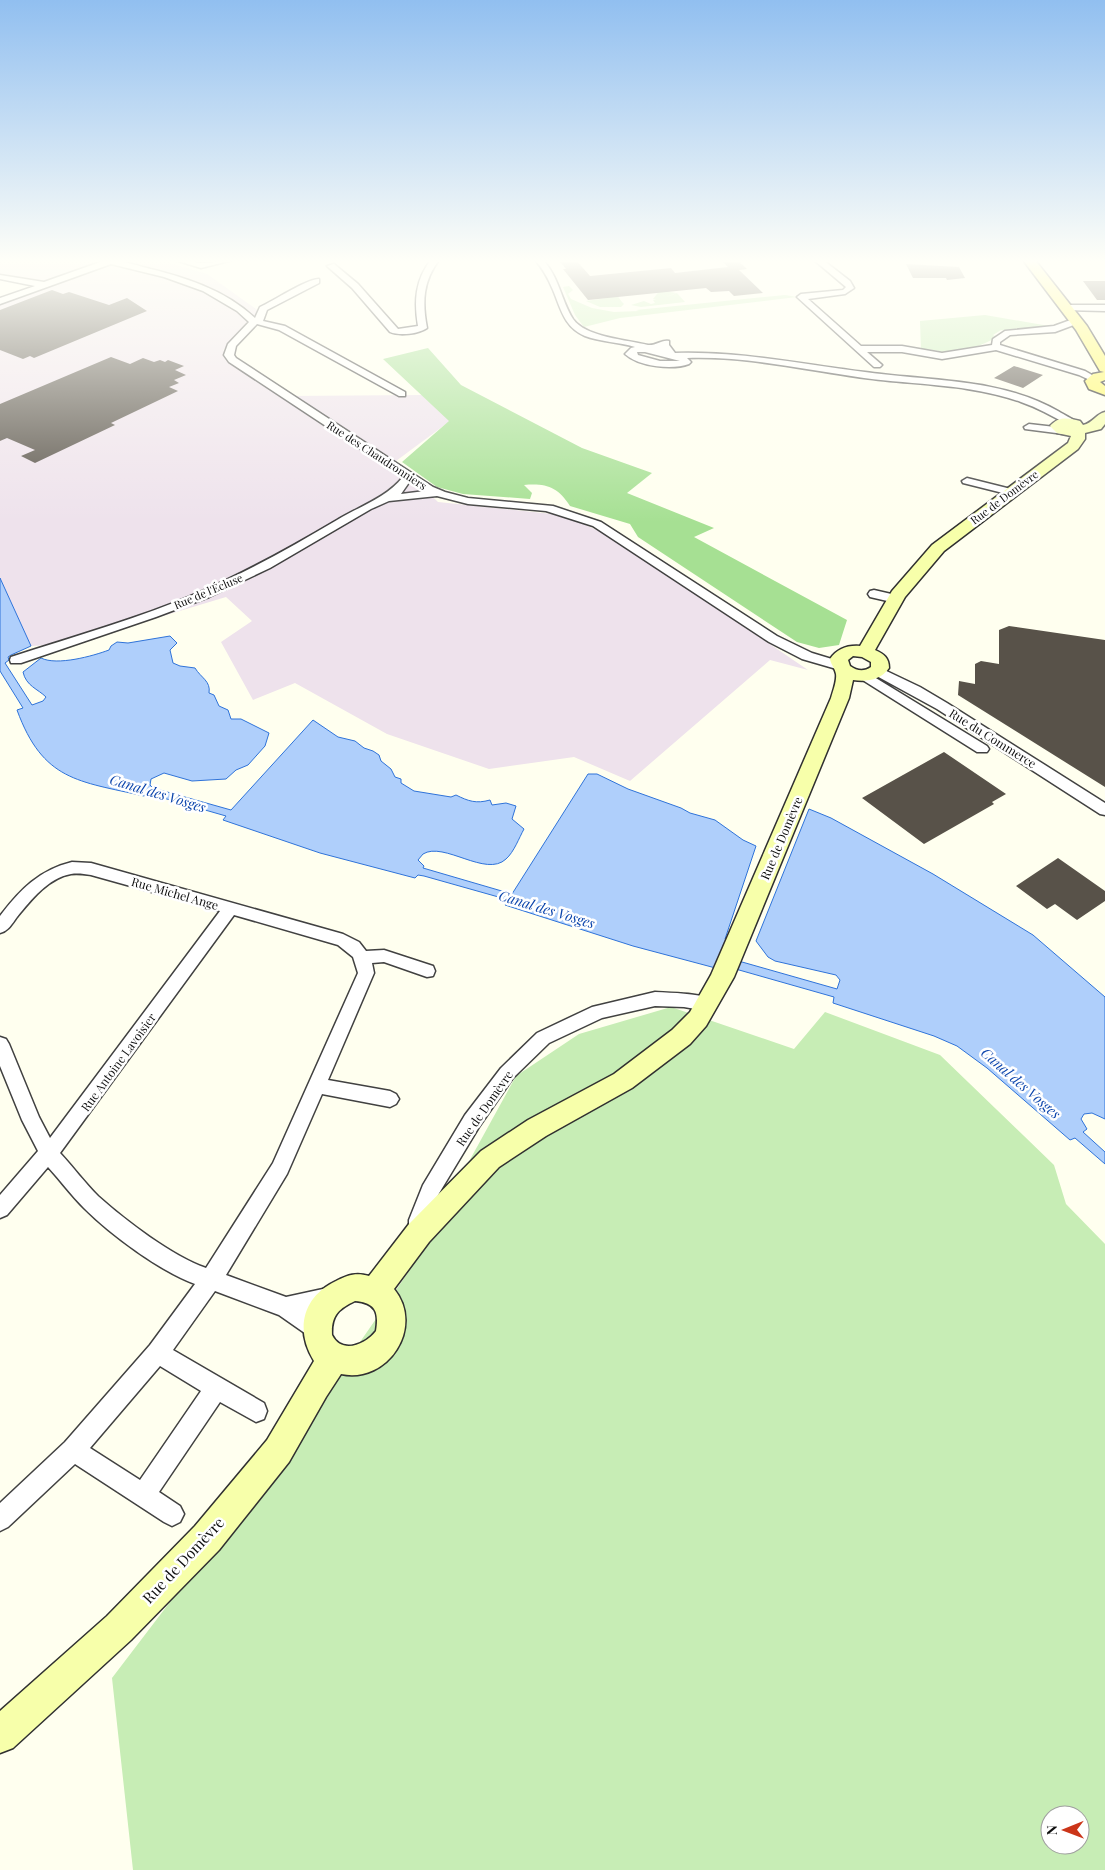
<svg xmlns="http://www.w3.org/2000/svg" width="1105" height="1870" font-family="'Playfair Display',serif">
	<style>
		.industrial { fill: #eee2ec }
		.green { fill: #c7edb5; fill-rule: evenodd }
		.forest { fill: #a6e093 }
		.water { fill: #afcffb; stroke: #2f73d9 }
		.building { fill: #585249 }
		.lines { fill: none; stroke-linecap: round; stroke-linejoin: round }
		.street-casing { stroke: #414141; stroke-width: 3 }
		.secondary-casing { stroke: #303030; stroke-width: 3 }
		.primary-casing { stroke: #1f1f1f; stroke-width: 3 }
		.street { fill: #fff; fill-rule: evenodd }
		.secondary { fill: #f7ffaa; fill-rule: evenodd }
		.primary { fill: #fff95f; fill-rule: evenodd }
		.labels { text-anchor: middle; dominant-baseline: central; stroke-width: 5; stroke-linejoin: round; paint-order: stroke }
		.far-street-label { font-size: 11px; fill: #0e0e0e; stroke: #fff }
		.street-label { font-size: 12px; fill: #0e0e0e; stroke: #fff }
		.water-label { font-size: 14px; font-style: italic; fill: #0c45ac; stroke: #fff }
		.near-street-label { font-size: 15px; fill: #0e0e0e; stroke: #fff }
	</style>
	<rect width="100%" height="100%" fill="#ffffef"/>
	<path class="industrial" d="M 0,260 L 160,260 L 207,274 L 263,314 L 223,350 L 287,396 L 422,395 L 450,421 L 396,461 L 438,502 L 552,514 L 581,523 L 610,536 L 808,670 L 770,660 L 630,781 L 574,757 L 489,769 L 387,734 L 295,683 L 253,700 L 221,642 L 252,621 L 226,597 L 70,644 L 31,646 L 0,578 L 0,305 L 55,284 L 0,276 Z"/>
	<path class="green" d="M 664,285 L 670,292 L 676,293 L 664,298 L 677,293 L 685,302 L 641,307 L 631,305 L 644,301 L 651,304 L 655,303 L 653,300 L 656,299 L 653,299 Z
		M 569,286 L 573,290 L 568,294 L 571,299 L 592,308 L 614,312 L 639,311 L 636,310 L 785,295 L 797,297 L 620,318 L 584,327 L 575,315 L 563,287 Z
		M 610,286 L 622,302 L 624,304 L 621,307 L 600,307 L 586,301 L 607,298 Z
		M 985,315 L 1049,326 L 1051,328 L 1007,331 L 1001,330 L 993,335 L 997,337 C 976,349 962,351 938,354 L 939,351 L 927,349 L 924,351 L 921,350 L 920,321 Z
		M 671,1007 L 794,1049 L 825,1012 L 940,1055 L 1054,1165 L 1066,1204 L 1105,1244 L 1105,1870 L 133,1870 L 112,1678 L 282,1455 L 407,1274 L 516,1076 L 579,1034 ZM 1050,1815 L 1080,1815 L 1080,1845 L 1050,1845 Z"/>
	<path class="forest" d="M 428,348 L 461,385 L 582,448 L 652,473 L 627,493 L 714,528 L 694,537 L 847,620 L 839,645 L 819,648 L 797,642 L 638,537 L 630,524 L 570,506 C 558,487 546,483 524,485 L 532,493 L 530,499 L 463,494 L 437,487 L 402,462 L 449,421 L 383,359 Z"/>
	<path class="water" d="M 0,578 L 31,646 L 11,655 L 8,657 L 9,660 L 5,663 L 32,705 L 43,701 L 46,697 C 38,689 26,686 23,672 L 41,658 C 57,666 93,656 109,650 L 111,646 L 117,642 L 128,643 L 170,636 L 177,643 L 170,650 L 173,663 L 180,666 L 195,668 C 201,678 211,681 209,693 L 214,695 L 219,706 L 228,710 L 231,719 L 241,719 L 269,733 L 265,746 L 248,765 L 236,770 L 226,779 L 192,781 L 164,773 L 151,779 L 150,785 L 153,788 L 231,810 L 313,720 L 338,737 L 355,741 L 364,748 L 373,751 L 379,755 L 381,761 L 391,769 L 395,777 L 401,779 L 401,783 L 414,791 L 451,797 L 456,795 C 468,801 476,804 490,800 L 492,805 L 506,803 L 516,806 L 512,819 L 524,829 C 519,838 514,852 506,859 C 486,878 444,841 423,854 L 418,860 L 424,866 L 423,868 L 512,894 L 588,774 L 597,774 L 628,789 L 681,808 L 690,813 L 715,820 L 743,840 L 756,846 L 725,939 L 730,944 L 728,958 L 837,989 L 840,980 L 836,975 L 775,961 L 768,957 L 756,941 L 809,809 L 831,818 L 933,874 L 1033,935 L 1105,997 L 1105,1119 L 1092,1113 L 1084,1114 L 1081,1119 L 1087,1129 L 1083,1132 L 1105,1152 L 1105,1164 L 1075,1138 L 1070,1140 L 987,1068 L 957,1046 L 934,1036 L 833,1003 L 834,997 L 725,966 L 723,970 L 633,946 L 505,905 L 508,901 L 502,898 L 424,876 L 418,875 L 415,878 L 320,853 L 223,820 L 226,816 L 219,814 L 153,795 L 147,794 L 144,796 C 78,781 43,781 17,710 L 23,708 L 0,671 Z"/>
	<path class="building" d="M 559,260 L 576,260 L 590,276 L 671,268 L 675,273 L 728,267 L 721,260 L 737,260 L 747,269 L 739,270 L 763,293 L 734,296 L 729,291 L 711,292 L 706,288 L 588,300 L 563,269 L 566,269 Z
		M 906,264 L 959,267 L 965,278 L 947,280 L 946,278 L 913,278 Z
		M 1083,281 L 1105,281 L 1105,300 L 1097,300 Z
		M 52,290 L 63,294 L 69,292 L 109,305 L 127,298 L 147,311 L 34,358 L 30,356 L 23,359 L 0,350 L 0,310 Z
		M 111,357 L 130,364 L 143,358 L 154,362 L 160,360 L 165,362 L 168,360 L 184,366 L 175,370 L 186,375 L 174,380 L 179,383 L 169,387 L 178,391 L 111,423 L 115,425 L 35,463 L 21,456 L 35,450 L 7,438 L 0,441 L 0,404 Z
		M 1014,366 L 1043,375 L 1023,388 L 994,378 Z
		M 1009,626 L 1105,640 L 1105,787 L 958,695 L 959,681 L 975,684 L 975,664 L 981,661 L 999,664 L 999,630 Z
		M 944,752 L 1006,794 L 992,802 L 994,804 L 924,844 L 862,798 Z
		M 1058,858 L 1105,891 L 1105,901 L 1077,920 L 1055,904 L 1047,909 L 1016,886 Z"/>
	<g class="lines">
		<g class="street-casing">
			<path id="street" d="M 106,260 C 119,260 129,263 143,267 C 184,277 224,289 255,318 L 260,307 C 273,301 309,278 319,279 L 319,283 L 267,310 L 263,321 L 285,326 L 405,392 L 405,396 L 399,396 L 279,330 L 257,324 L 236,346 L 234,355 L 236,358 L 433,487 L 445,492 L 468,498 L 553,506 L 601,522 L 777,636 L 812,653 L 845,663 L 846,666 L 840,670 L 802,659 L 769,642 L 593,526 L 546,511 L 468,504 L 437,496 L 389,501 L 371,509 L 270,568 L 209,597 L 156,617 L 21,663 L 11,663 L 10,660 L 11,657 C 75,636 141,618 202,591 C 249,571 293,546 337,520 C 360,506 386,498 403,477 L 229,362 L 224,355 L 228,344 L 249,322 L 237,311 L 203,291 L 164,277 L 111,264 L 0,304 L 0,298 L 35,286 L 0,279 L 0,275 L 44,282 ZM 410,481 L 425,491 L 401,494 Z
				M 175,260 C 184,260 191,262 200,263 C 208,264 223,260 233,260 L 201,268 Z
				M 431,260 L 439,260 C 423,281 422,302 427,328 C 419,334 399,336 390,332 L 352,288 L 327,266 L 334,264 L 358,284 L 398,329 L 418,326 C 414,302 415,280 431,260 Z
				M 535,260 L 543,260 C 559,277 561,300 573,319 C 585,337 628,340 648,345 C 656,346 662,339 669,341 L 669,345 L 675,353 C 740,351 801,364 865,372 C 928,381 1001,378 1058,411 C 1064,415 1072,418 1077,423 L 1072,426 L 1068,425 C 1053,416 1038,408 1021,402 C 971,384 916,385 864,378 C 805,370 747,356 687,358 L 691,362 L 689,364 C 673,370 639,367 625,354 L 631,348 L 635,347 C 619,342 601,342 585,336 C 564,327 561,309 553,290 C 548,278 543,269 535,260 ZM 637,352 L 645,352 L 680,361 L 660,361 L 638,355 Z
				M 814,260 L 823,260 L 850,281 L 854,288 L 845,294 L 808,299 L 861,346 L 902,346 L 942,353 L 992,345 L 993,339 L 1005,331 L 1054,326 L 1076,318 L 1079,319 L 1079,323 L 1055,332 L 1010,335 L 1000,342 L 1000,345 L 1085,371 L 1099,379 L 1094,382 L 1079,375 L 996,350 L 942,359 L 902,352 L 867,352 L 882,365 L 880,367 L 874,367 L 797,297 L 801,294 L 843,290 L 846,287 Z
				M 1066,305 L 1105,305 L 1105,311 L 1063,310 L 1062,308 Z
				M 1029,424 L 1064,428 L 1069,431 L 1064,434 L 1025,429 L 1024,427 Z
				M 967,478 L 1015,490 L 1016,492 L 1011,495 L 963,483 L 962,481 Z
				M 874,590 L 900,596 L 902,599 L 896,603 L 870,597 L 868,594 L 870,591 Z
				M 878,667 L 920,687 L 947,703 L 1105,803 L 1105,815 L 1100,814 L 937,709 L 873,674 L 872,671 L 873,668 Z
				M 866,672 L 987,746 L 989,749 L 987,752 L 977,752 L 861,679 L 859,676 Z
				M 72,862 L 91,863 L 343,934 L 359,942 L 366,951 L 384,950 L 433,966 L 435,971 L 433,976 L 427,977 L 384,962 L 372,963 L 374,973 L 328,1080 L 390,1091 L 396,1094 L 399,1099 L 396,1104 L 390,1107 L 322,1094 L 287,1174 L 226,1275 L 286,1297 L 332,1287 L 339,1290 L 342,1297 L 339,1304 L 310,1312 L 323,1322 L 327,1329 L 323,1336 L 316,1339 L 309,1336 L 279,1315 L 215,1291 L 173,1350 L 264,1403 L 267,1411 L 264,1419 L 256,1422 L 220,1402 L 159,1492 L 180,1506 L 184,1514 L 180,1522 L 172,1526 L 164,1522 L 75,1464 L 8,1527 L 0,1531 L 0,1503 L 65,1442 L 150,1345 L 195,1284 C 160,1271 111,1235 84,1208 C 71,1195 60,1180 48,1167 L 7,1215 L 0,1218 L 0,1195 L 38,1151 L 22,1120 L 0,1066 L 0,1037 L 6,1039 L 9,1044 L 39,1117 L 50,1138 L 220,911 L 91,875 C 84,874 78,873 71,874 C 48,878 31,900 17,917 C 12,924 8,931 0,933 L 0,916 C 20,890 39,870 72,862 ZM 234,915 L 338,945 L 353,957 L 358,973 L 273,1163 L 206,1268 C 172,1256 126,1221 98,1196 C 85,1183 73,1167 60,1153 ZM 160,1366 L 201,1391 L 140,1480 L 90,1448 Z
				M 655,992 C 675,993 694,993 713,999 L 716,1004 L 713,1009 L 707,1011 L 684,1007 L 655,1006 L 602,1018 L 549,1043 L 513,1078 L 479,1127 L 438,1195 L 429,1220 L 429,1231 L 426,1238 L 419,1240 L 412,1238 L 409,1231 L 409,1220 L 423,1185 L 465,1115 L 501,1068 L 537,1033 L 592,1007 Z"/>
		</g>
		<g class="secondary-casing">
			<path id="secondary" d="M 1105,412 L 1105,424 L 1101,429 L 1085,433 L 1085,439 L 1078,449 L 944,551 L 905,597 L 875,650 C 884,654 889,658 889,668 C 881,680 867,682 853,680 L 849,698 L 734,977 L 706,1026 L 690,1044 L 632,1088 L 546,1136 L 499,1167 L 429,1242 L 394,1289 C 425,1327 388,1384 341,1374 L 326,1397 L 289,1462 L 219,1550 L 131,1640 L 13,1748 L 0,1753 L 0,1711 L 107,1616 L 195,1526 L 267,1440 L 314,1361 C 295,1330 302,1297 336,1281 C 348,1275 356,1272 369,1276 L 409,1224 L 481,1151 L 528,1120 L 614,1074 L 672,1030 L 690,1012 L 711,975 L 831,698 C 833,691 837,681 836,674 C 835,668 831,665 830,659 C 837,649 847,645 860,646 L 892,591 L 932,545 L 1068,443 L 1071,436 L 1057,433 L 1050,426 C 1059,416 1068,418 1080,421 L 1083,425 C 1093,423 1096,414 1105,412 ZM 853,656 L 862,657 L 871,662 L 871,667 C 864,672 857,671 850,666 L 848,660 ZM 355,1301 C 376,1303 379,1312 376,1331 C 366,1344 342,1355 332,1335 C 331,1316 338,1309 355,1301 Z"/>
		</g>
		<g class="primary-casing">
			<path id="primary" d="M 1023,260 L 1035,260 L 1087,326 L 1105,356 L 1105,380 L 1100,382 L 1105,386 L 1105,395 L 1089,389 L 1085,381 L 1093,374 L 1104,372 L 1100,371 L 1076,330 Z"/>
		</g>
		<use href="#street" class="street"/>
		<use href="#secondary" class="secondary"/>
		<use href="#primary" class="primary"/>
	</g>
	<linearGradient id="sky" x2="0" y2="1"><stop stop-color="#91bff0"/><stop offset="0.5" stop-color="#fffff8"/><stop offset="1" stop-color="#fffff8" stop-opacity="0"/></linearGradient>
	<rect width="1105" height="522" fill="url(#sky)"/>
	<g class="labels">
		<g class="far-street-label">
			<text transform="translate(377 455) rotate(33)">Rue des Chaudronniers</text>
			<text transform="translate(1004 497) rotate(-37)">Rue de Domèvre</text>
			<text transform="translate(208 591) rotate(-23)">Rue de l'Écluse</text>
		</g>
		<g class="street-label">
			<text transform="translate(993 738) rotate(32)">Rue du Commerce</text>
			<text transform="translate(781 838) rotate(-67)">Rue de Domèvre</text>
			<text transform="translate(175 893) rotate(16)">Rue Michel Ange</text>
			<text transform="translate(118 1062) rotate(-54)">Rue Antoine Lavoisier</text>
			<text transform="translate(484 1108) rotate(-55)">Rue de Domèvre</text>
		</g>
		<g class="water-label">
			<text transform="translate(158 793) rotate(17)">Canal des Vosges</text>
			<text transform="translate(547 909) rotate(17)">Canal des Vosges</text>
			<text transform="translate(1021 1083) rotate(41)">Canal des Vosges</text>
		</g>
		<g class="near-street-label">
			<text transform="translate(183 1560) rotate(-47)">Rue de Domèvre</text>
		</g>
	</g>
	<g transform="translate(1065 1830) rotate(269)"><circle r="24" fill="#ffffff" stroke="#9f9f9f"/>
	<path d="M0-4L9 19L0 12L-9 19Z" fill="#cb3519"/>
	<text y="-8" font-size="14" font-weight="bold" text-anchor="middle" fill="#0e0e0e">N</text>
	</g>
</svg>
